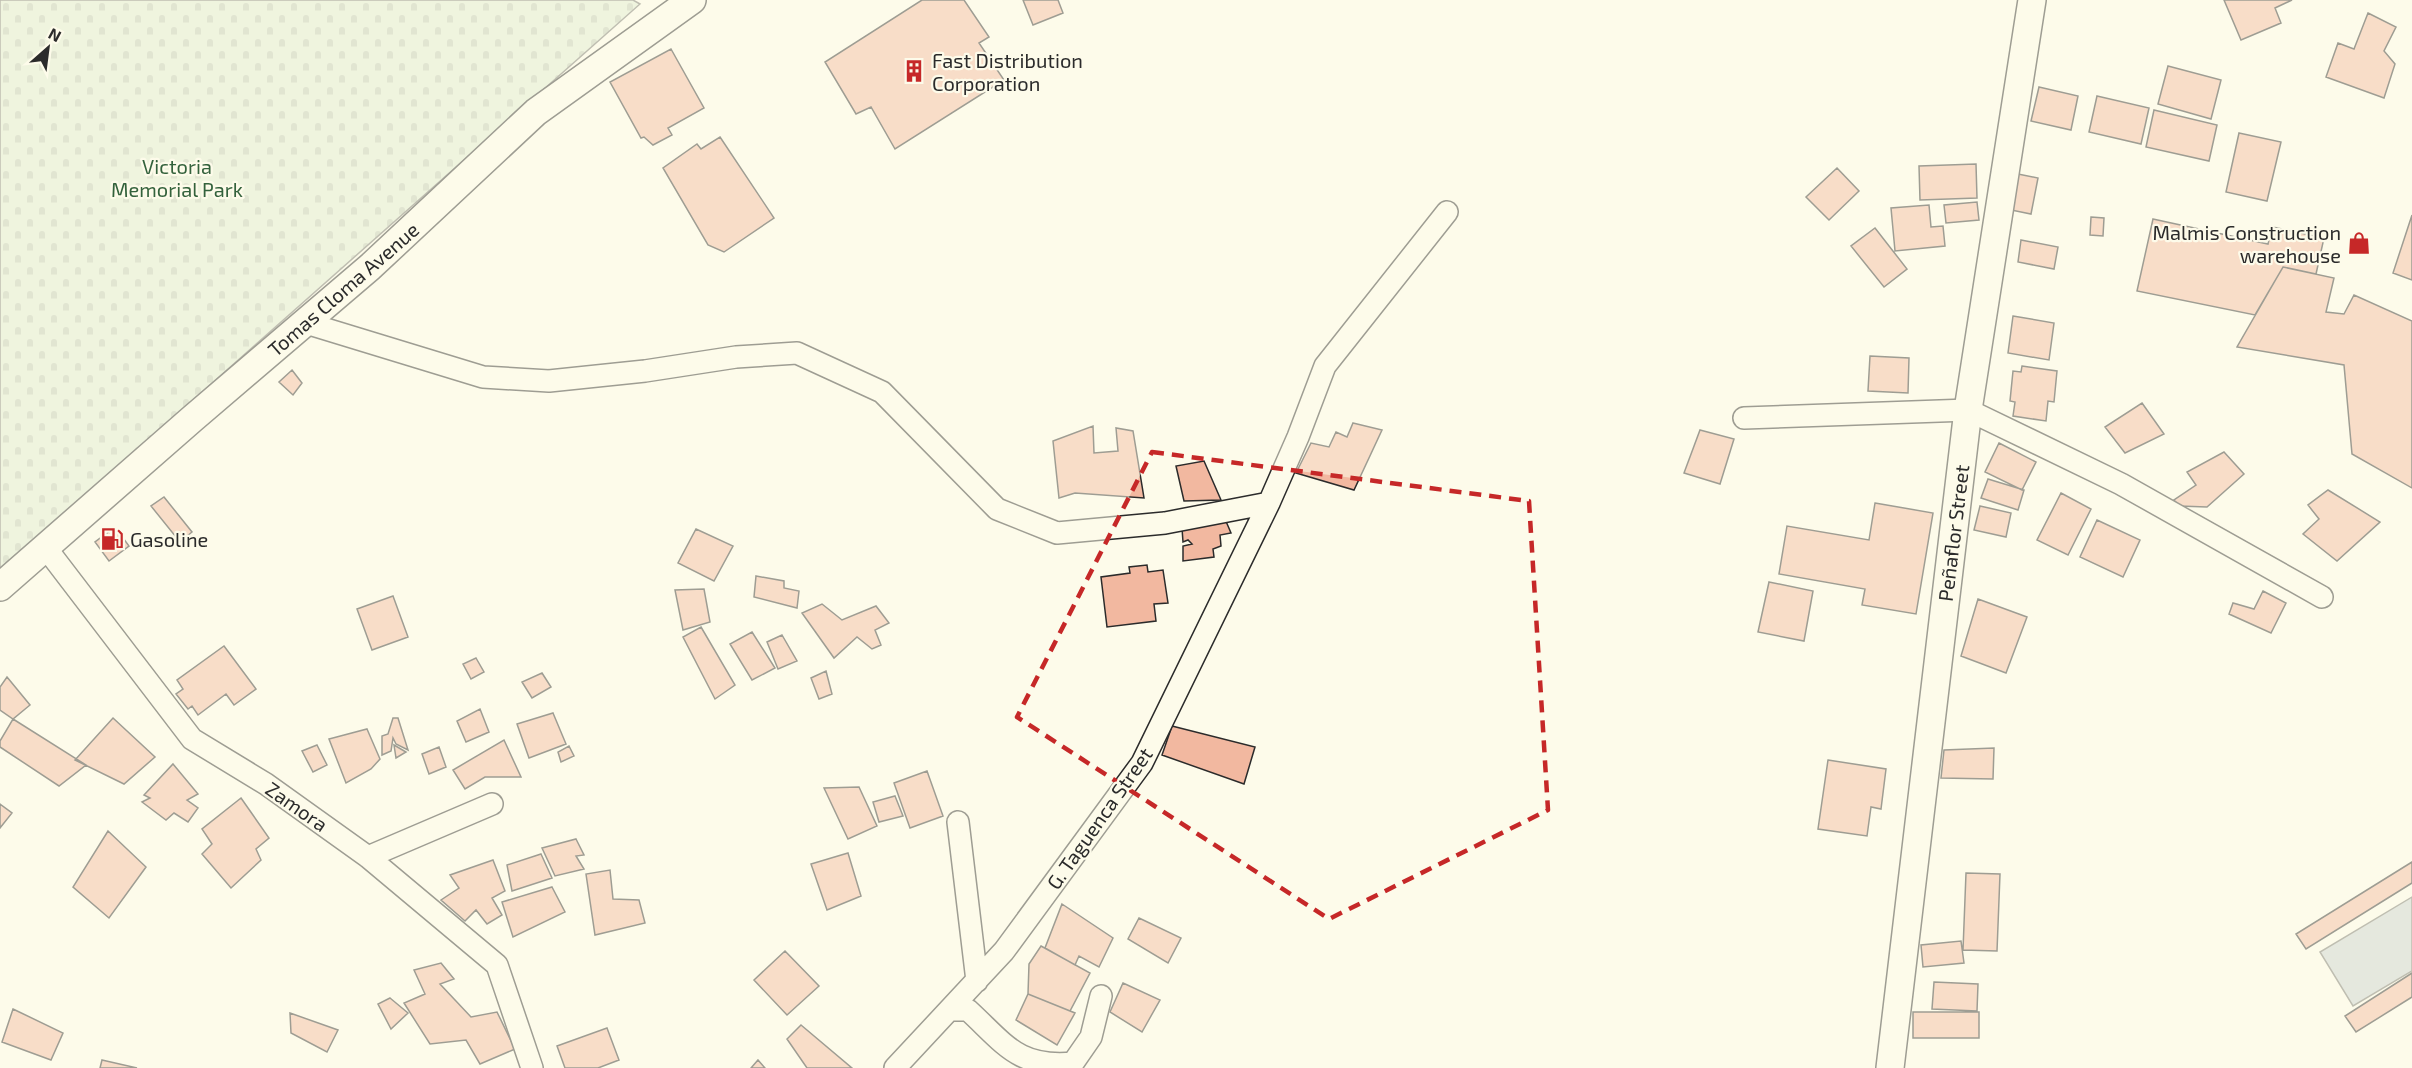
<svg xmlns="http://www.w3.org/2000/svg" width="2412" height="1068" font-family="'Exo 2',sans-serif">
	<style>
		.cemetery { fill: url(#cemetery-stones); stroke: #74746e; stroke-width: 1.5 }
		.water { fill: #c7d0d0; stroke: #74746e; stroke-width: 1.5 }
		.building { fill: #f2b8a0; stroke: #2b2b2b; stroke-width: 1.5 }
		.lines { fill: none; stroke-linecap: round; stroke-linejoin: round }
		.minor-casing { stroke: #2b2b2b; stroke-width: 24 }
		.major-casing { stroke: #2b2b2b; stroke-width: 30 }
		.minor { stroke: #fdfbea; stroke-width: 21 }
		.major { stroke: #fdfbea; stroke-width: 27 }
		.marked { fill: none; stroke: #c62828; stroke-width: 4.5; stroke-dasharray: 12 8; stroke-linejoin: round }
		.labels { text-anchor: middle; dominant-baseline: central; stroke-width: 4.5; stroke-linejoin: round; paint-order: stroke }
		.poi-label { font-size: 20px; fill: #2b2b2b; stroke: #fdfbea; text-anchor: start }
		.park-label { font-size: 20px; fill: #34623c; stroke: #fdfbea }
		.street-label { font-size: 20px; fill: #2b2b2b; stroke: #fdfbea }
	</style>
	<defs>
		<pattern id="cemetery-stones" width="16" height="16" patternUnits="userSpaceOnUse" patternTransform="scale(1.5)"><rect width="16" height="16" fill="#deebd1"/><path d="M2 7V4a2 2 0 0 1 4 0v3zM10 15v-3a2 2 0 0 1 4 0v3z" fill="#bfcab4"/></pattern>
	</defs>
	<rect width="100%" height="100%" fill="#fdfbea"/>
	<path class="cemetery" d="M 0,0 L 633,0 L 640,4 L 0,571 Z"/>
	<path class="water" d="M 2412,897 L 2412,971 L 2353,1006 L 2320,952 Z"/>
	<path class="building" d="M 922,0 L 964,0 L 989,37 L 979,43 L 1004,80 L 895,149 L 871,107 L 856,114 L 825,62 Z
		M 1023,0 L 1058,0 L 1063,13 L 1033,25 Z
		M 2224,0 L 2292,0 L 2275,8 L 2281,23 L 2241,40 Z
		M 2368,13 L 2396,27 L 2384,51 L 2395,64 L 2384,98 L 2326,77 L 2338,43 L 2354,49 Z
		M 671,49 L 704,108 L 668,128 L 672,135 L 653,145 L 644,137 L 641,138 L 610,82 Z
		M 2168,66 L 2221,80 L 2211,119 L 2158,104 Z
		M 2039,87 L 2078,96 L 2071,130 L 2031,121 Z
		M 2097,96 L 2149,108 L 2141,144 L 2089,132 Z
		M 2154,110 L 2217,125 L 2209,161 L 2146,147 Z
		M 2239,133 L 2281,142 L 2267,201 L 2226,192 Z
		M 720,137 L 774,218 L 724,252 L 708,245 L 663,168 L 697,144 L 701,149 Z
		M 1976,164 L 1977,198 L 1920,200 L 1919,166 Z
		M 1837,168 L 1859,191 L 1829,220 L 1806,197 Z
		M 2018,174 L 2038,178 L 2031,214 L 2011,210 Z
		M 1977,202 L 1979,220 L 1946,223 L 1944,205 Z
		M 1929,205 L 1931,227 L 1943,226 L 1945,246 L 1895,251 L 1891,208 Z
		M 2412,215 L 2412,280 L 2393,273 Z
		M 2091,217 L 2104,218 L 2103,236 L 2090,235 Z
		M 2153,219 L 2268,244 L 2272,227 L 2324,238 L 2316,274 L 2283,267 L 2255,315 L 2137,291 Z
		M 1875,228 L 1907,269 L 1884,287 L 1851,246 Z
		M 2021,240 L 2058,247 L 2054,269 L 2018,262 Z
		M 2283,267 L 2334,278 L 2326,312 L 2344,314 L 2354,295 L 2412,321 L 2412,488 L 2352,454 L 2344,365 L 2237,347 Z
		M 2013,316 L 2054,323 L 2049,360 L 2008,353 Z
		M 1870,356 L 1909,358 L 1908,393 L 1868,391 Z
		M 2022,366 L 2057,371 L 2054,402 L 2048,401 L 2046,421 L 2013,416 L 2015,402 L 2010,401 L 2013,371 L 2021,372 Z
		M 292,370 L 302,383 L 293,395 L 279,382 Z
		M 2142,403 L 2164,434 L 2125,453 L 2105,427 Z
		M 1353,423 L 1382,430 L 1354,490 L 1296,473 L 1311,443 L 1329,447 L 1336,432 L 1347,437 Z
		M 1093,426 L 1094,453 L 1118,451 L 1116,428 L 1133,431 L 1144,498 L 1075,493 L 1059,498 L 1053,441 Z
		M 1700,430 L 1734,439 L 1720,484 L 1684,473 Z
		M 1999,443 L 2036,462 L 2022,490 L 1985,472 Z
		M 2224,452 L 2244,474 L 2207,507 L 2179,506 L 2174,500 L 2196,485 L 2187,472 Z
		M 1204,461 L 1221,500 L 1184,501 L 1176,466 Z
		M 1988,479 L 2024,490 L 2018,510 L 1981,498 Z
		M 2328,490 L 2380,522 L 2337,561 L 2303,534 L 2319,519 L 2308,505 Z
		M 2061,493 L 2091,509 L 2068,555 L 2037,540 Z
		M 164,497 L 192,532 L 180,542 L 151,506 Z
		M 1875,503 L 1933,513 L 1916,614 L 1862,605 L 1865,589 L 1779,574 L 1787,526 L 1869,540 Z
		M 1980,506 L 2011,513 L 2006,537 L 1974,530 Z
		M 1225,519 L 1231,533 L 1220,535 L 1221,546 L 1213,549 L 1214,557 L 1183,561 L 1183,546 L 1192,544 L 1188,540 L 1183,542 L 1182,528 Z
		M 2097,520 L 2140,540 L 2123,577 L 2080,557 Z
		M 115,527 L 129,546 L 109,561 L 95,542 Z
		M 696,529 L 733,546 L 714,581 L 678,563 Z
		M 1147,565 L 1148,572 L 1163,570 L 1168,603 L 1154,604 L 1156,621 L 1107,627 L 1101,577 L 1130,573 L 1129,567 Z
		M 756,576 L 784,581 L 784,588 L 799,591 L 797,608 L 754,597 Z
		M 1769,582 L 1813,591 L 1804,641 L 1758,632 Z
		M 704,589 L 710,622 L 683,630 L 675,590 Z
		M 2263,591 L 2286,603 L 2271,633 L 2229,614 L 2233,603 L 2254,609 Z
		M 393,596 L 408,637 L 372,650 L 357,609 Z
		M 1978,599 L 2027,617 L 2006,673 L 1961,656 Z
		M 822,604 L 842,620 L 876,606 L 889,623 L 875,630 L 881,645 L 872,649 L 857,637 L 834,658 L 802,613 Z
		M 701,627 L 735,685 L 715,699 L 683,637 Z
		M 752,632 L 775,668 L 752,680 L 730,644 Z
		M 782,635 L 797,661 L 778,669 L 767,642 Z
		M 224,646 L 256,689 L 234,705 L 226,694 L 198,715 L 192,706 L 188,709 L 176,694 L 183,689 L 177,680 Z
		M 476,658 L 484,672 L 471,679 L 463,664 Z
		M 826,671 L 832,694 L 819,699 L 811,678 Z
		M 542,673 L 551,687 L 532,698 L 522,682 Z
		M 7,677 L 30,705 L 13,719 L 0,710 L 0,687 Z
		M 480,709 L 489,732 L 466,742 L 457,721 Z
		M 553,713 L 566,744 L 529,758 L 517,724 Z
		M 113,718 L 155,757 L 124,784 L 75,760 Z
		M 393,718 L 398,718 L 408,750 L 396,744 L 393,738 L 391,751 L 382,755 L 382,736 L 388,734 Z
		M 13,719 L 86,765 L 59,786 L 0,747 L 0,741 Z
		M 1172,726 L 1255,747 L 1244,784 L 1162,755 Z
		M 367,729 L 380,759 L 371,769 L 346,783 L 329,739 Z
		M 504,740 L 521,777 L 485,777 L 465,789 L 453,770 Z
		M 317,745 L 327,765 L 313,772 L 302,751 Z
		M 394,745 L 406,752 L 396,758 Z
		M 569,746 L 574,756 L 561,762 L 558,752 Z
		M 439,747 L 446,767 L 429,774 L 422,754 Z
		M 1994,748 L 1993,779 L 1941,778 L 1944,750 Z
		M 1828,760 L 1886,769 L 1881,809 L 1871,807 L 1867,836 L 1818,829 Z
		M 173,764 L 198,794 L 187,800 L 198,808 L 188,822 L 174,813 L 166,820 L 142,802 L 150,798 L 144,795 Z
		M 927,771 L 943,816 L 910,828 L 894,783 Z
		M 859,787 L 877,826 L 848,839 L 824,788 Z
		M 895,796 L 903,816 L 879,822 L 873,802 Z
		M 241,798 L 269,838 L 256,849 L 261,860 L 231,888 L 202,854 L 212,844 L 202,829 Z
		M 0,804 L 12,813 L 0,828 Z
		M 108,831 L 146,867 L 109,918 L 73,887 Z
		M 576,839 L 584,855 L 576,856 L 584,869 L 555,876 L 542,848 Z
		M 848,853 L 861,896 L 827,910 L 811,864 Z
		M 541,854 L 552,878 L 512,891 L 507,865 Z
		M 493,860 L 505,891 L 492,898 L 502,915 L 487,924 L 476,910 L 465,921 L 441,900 L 459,888 L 450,875 Z
		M 2412,862 L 2412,883 L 2306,949 L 2296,934 Z
		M 610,870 L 613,899 L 639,900 L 645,923 L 595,935 L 586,874 Z
		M 1966,873 L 2000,874 L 1997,951 L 1963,950 Z
		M 552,887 L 565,912 L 513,937 L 502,902 Z
		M 1062,904 L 1113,938 L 1099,967 L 1079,956 L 1075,965 L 1045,948 Z
		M 1139,918 L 1181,938 L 1168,963 L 1128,939 Z
		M 1961,941 L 1964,963 L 1923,967 L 1921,945 Z
		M 1041,946 L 1090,973 L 1070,1011 L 1028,994 L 1029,964 Z
		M 785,951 L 819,986 L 787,1015 L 754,980 Z
		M 441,963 L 454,979 L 440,984 L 471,1017 L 497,1012 L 515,1049 L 480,1064 L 466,1040 L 430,1044 L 404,1003 L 425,994 L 414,970 Z
		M 2412,973 L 2412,997 L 2356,1032 L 2345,1016 Z
		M 1934,982 L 1978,984 L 1977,1011 L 1932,1009 Z
		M 1123,983 L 1160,1000 L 1142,1032 L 1110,1012 Z
		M 1028,994 L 1075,1013 L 1057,1045 L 1016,1020 Z
		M 390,998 L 408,1013 L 391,1029 L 378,1004 Z
		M 13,1009 L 63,1033 L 51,1060 L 2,1042 Z
		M 1913,1012 L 1979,1012 L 1979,1038 L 1913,1038 Z
		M 290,1013 L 338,1030 L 327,1052 L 291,1033 Z
		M 801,1025 L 852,1068 L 807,1068 L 787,1039 Z
		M 607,1028 L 619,1060 L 598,1068 L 565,1068 L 557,1046 Z
		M 102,1060 L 137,1068 L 100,1068 Z
		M 758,1060 L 765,1068 L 751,1068 Z"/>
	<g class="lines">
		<g class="minor-casing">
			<path id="minor" d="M 306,323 L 483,377 L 549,381 L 645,371 L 736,357 L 797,353 L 882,392 L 997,509 L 1057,533 L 1165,523 L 1269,503
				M 1744,418 L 1968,410 L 2121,484 L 2322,597
				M 46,548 L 192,739 L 266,784 L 368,857 L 497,965 L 532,1068
				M 958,822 L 977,981
				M 368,857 L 492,804
				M 950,1010 L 968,1010 C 1006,1045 1018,1068 1073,1063 L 1091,1037 L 1101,996
				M 895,1068 L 1004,951 L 1142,763 L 1269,503 L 1298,437 L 1325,366 L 1447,212"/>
		</g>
		<g class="major-casing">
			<path id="major" d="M 0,587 L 192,419 L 370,267 L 536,112 L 692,0
				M 1890,1068 L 1968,410 L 2032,0"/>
		</g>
		<use href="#minor" class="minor"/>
		<use href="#major" class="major"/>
	</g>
	<path d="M0 0H2412V1068H0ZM 1152,452 L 1529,501 L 1548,810 L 1329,919 L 1017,717 Z" fill="#fdfbea" fill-opacity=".55" fill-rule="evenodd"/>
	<path class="marked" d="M 1152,452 L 1529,501 L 1548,810 L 1329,919 L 1017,717 Z"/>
	<defs>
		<g id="building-bare" transform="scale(1.8)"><path d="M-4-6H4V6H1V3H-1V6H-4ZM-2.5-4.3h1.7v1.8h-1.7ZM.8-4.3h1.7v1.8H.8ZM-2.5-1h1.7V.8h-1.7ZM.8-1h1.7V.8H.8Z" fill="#c62828" stroke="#fdfbea" stroke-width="2.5" paint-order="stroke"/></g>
		<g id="shop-bare" transform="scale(1.8)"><path d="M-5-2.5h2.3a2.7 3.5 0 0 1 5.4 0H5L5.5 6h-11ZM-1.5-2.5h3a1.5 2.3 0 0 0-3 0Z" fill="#c62828" stroke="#fdfbea" stroke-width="2.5" paint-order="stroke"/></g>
		<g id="fuel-bare" transform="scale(1.8)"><path d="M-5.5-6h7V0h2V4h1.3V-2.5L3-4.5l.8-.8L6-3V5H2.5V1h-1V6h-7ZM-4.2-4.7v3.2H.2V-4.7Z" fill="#c62828" stroke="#fdfbea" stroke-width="2.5" paint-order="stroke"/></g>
	</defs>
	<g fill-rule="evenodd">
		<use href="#building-bare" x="914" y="71"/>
		<use href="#shop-bare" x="2359" y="243"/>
		<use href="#fuel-bare" x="112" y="539"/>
	</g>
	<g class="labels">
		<g class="poi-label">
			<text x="932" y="60">Fast Distribution<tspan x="932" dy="23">Corporation</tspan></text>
			<text x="2341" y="232" text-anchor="end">Malmis Construction<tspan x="2341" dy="23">warehouse</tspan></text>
			<text x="130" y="539">Gasoline</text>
		</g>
		<g class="park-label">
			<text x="177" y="166">Victoria<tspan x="177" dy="23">Memorial Park</tspan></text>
		</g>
		<g class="street-label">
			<text transform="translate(343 289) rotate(-41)">Tomas Cloma Avenue</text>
			<text transform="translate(1953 533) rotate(-83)">Peñaflor Street</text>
			<text transform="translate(297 806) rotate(35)">Zamora</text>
			<text transform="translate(1099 818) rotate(-55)">G. Taguenca Street</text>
		</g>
	</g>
	<g transform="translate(48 48) rotate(28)" stroke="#fdfbea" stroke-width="4.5" paint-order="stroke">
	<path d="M0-4.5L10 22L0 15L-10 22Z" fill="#2b2b2b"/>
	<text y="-9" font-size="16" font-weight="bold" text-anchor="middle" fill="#2b2b2b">N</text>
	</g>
</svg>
